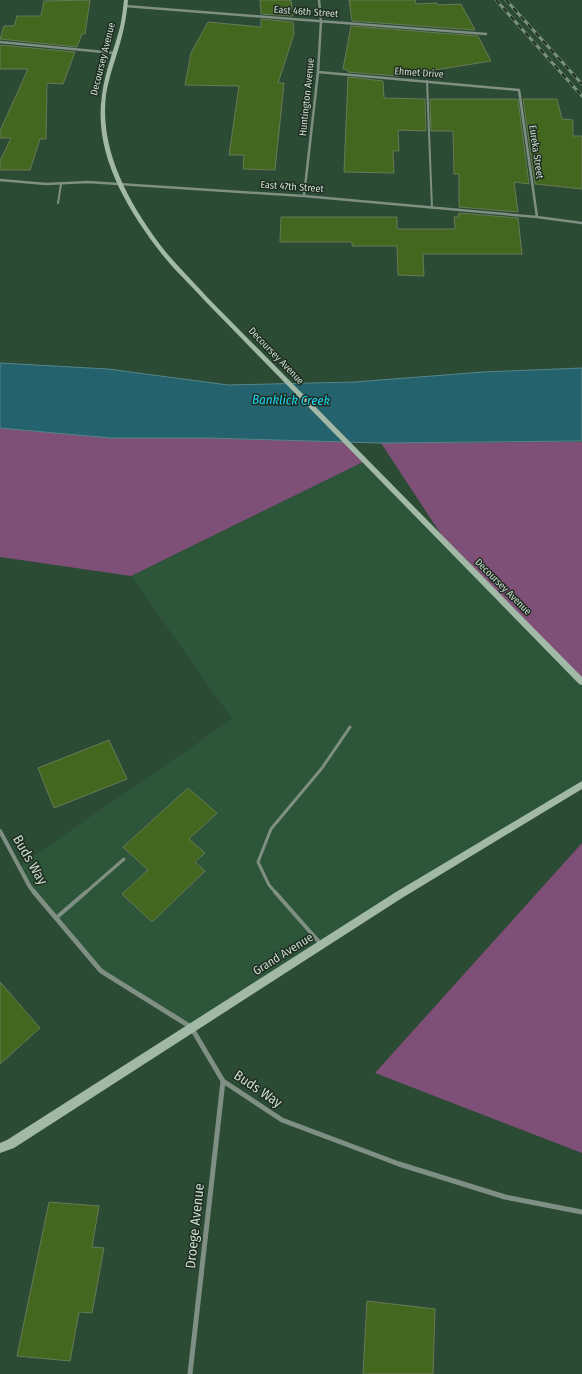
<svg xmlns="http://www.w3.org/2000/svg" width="582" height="1374" font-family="'Fira Sans Condensed',sans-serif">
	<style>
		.built { fill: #2d5539 }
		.green { fill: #7e4f77 }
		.water { fill: #24626d; stroke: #56868a }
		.building { fill: #446720; stroke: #667a57 }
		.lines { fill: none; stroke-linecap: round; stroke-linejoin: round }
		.lane-far2 { stroke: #7f8f83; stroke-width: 2 }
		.lane-far1 { stroke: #7f8f83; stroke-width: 3 }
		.lane { stroke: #7f8f83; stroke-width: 4 }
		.street-far2 { stroke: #7f8f83; stroke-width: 2.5 }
		.street-far1 { stroke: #7f8f83; stroke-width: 4 }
		.street { stroke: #7f8f83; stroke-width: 5 }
		.secondary { fill: #a1b9a6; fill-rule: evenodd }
		.rail-casing { stroke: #78917f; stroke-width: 3 }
		.rail { stroke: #1f2d22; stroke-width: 2; stroke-dasharray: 5.5; stroke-linecap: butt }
		.labels { text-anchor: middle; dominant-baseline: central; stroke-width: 3; stroke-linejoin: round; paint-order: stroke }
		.far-street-label { font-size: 10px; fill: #c9dbcd; stroke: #1f2d22 }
		.street-label { font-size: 12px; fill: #c9dbcd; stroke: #1f2d22 }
		.water-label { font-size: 13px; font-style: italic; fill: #16d6f2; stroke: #1f2d22 }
		.near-street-label { font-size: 14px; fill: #c9dbcd; stroke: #1f2d22 }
	</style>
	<rect width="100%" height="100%" fill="#2b4b34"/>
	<path class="built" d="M 365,461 L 582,682 L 582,785 L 191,1027 L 101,971 L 30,887 L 19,866 L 232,719 L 131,576 Z"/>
	<path class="green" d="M 0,428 L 111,438 L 208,438 L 346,442 L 365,461 L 131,576 L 0,557 Z
		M 582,442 L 582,682 L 450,548 L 381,443 Z
		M 582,843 L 582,1153 L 375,1073 Z"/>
	<path class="water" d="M 0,363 L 108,369 L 228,385 L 355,382 L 483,372 L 582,368 L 582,441 L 381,443 L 208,438 L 111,438 L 0,428 Z"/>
	<path class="building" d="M 90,0 L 85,34 L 82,34 L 77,47 L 0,39 L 4,26 L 14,26 L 17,16 L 41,16 L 44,1 Z
		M 260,0 L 291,0 L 293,16 L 261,14 Z
		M 349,0 L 415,0 L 416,4 L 437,3 L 438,5 L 461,4 L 475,30 L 352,21 Z
		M 261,19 L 293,22 L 294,34 L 278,83 L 284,83 L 275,170 L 243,169 L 244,155 L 229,155 L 239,86 L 185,85 L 191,53 L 208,22 L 261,27 Z
		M 351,26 L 478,36 L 491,61 L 397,76 L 348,72 L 348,70 L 343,69 Z
		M 0,45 L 75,52 L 63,84 L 47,83 L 46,139 L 40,139 L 30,170 L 0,170 L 0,161 L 11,138 L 0,138 L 0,131 L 28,69 L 0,69 Z
		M 348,77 L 383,81 L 384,98 L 425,99 L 426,131 L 398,130 L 399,151 L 393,151 L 394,173 L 344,172 Z
		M 430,99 L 518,99 L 529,184 L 514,182 L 518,212 L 459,207 L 459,174 L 454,174 L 453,131 L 431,131 Z
		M 523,99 L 557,99 L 562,119 L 573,120 L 573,136 L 582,136 L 582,189 L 535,184 Z
		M 459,213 L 518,218 L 522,254 L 423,254 L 424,276 L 398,275 L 397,246 L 352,246 L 352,242 L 280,242 L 281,217 L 397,217 L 397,229 L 455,229 L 454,217 L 458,217 Z
		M 109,740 L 127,779 L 54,808 L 38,768 Z
		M 188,788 L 217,813 L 189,839 L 205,853 L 195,862 L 205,871 L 152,922 L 122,894 L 148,870 L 123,847 Z
		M 0,982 L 40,1028 L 0,1064 Z
		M 49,1202 L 99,1206 L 92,1247 L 104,1248 L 92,1313 L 79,1312 L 70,1361 L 17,1356 Z
		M 367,1301 L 435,1309 L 433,1374 L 363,1374 Z"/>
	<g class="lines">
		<path class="lane-far2" d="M 427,81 L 432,208
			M 58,203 L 61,184"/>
		<path class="lane-far1" d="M 85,893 L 124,859
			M 276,893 L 269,885 L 258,862 L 271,829 L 322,768 L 350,727"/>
		<path class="lane" d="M 275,892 L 320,943
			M 56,918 L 86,892"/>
		<path class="street-far2" d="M 125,6 L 486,34
			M 0,42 L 114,53
			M 318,72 L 519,90 L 537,217
			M 0,180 L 46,184 L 88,182 L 304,196 L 537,217 L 582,223
			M 304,196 L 318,72 L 321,21 L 319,0"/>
		<path class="street-far1" d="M 0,831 L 30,887 L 35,893"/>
		<path class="street" d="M 34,892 L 101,971 L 191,1027 L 223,1081 L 282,1120 L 399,1164 L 505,1197 L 582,1212
			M 190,1374 L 223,1081"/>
		<path class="secondary" d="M 124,0 L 128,0 C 127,12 125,24 122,36 C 117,56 109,75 106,95 C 99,152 131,207 165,251 C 178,267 194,282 208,298 L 582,677 L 582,685 L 579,684 L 204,300 C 190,284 174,270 161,253 C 127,209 93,153 102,95 C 105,71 114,50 120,27 C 122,18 123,9 124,0 Z
			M 582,781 L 582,789 L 402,898 L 14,1148 L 0,1153 L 0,1143 L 7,1140 L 396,892 Z"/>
		<g class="rail-casing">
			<path id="rail" d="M 496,0 L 582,96
				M 506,0 L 582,84"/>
		</g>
		<use href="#rail" class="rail"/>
	</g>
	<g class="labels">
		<g class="far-street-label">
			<text transform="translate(306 12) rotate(4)">East 46th Street</text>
			<text transform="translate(103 59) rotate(-76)">Decoursey Avenue</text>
			<text transform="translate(419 73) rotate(4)">Ehmet Drive</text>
			<text transform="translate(307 97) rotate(-84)">Huntington Avenue</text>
			<text transform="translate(536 152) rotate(82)">Eureka Street</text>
			<text transform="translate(292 187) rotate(4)">East 47th Street</text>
			<text transform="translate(276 356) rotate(46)">Decoursey Avenue</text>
			<text transform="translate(503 587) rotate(45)">Decoursey Avenue</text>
		</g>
		<g class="street-label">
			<text transform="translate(283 954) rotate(-32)">Grand Avenue</text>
		</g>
		<g class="water-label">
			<text transform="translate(291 400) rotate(1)">Banklick Creek</text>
		</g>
		<g class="near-street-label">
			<text transform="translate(30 860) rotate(60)">Buds Way</text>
			<text transform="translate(258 1089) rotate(34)">Buds Way</text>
			<text transform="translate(195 1226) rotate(-84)">Droege Avenue</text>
		</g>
	</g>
</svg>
